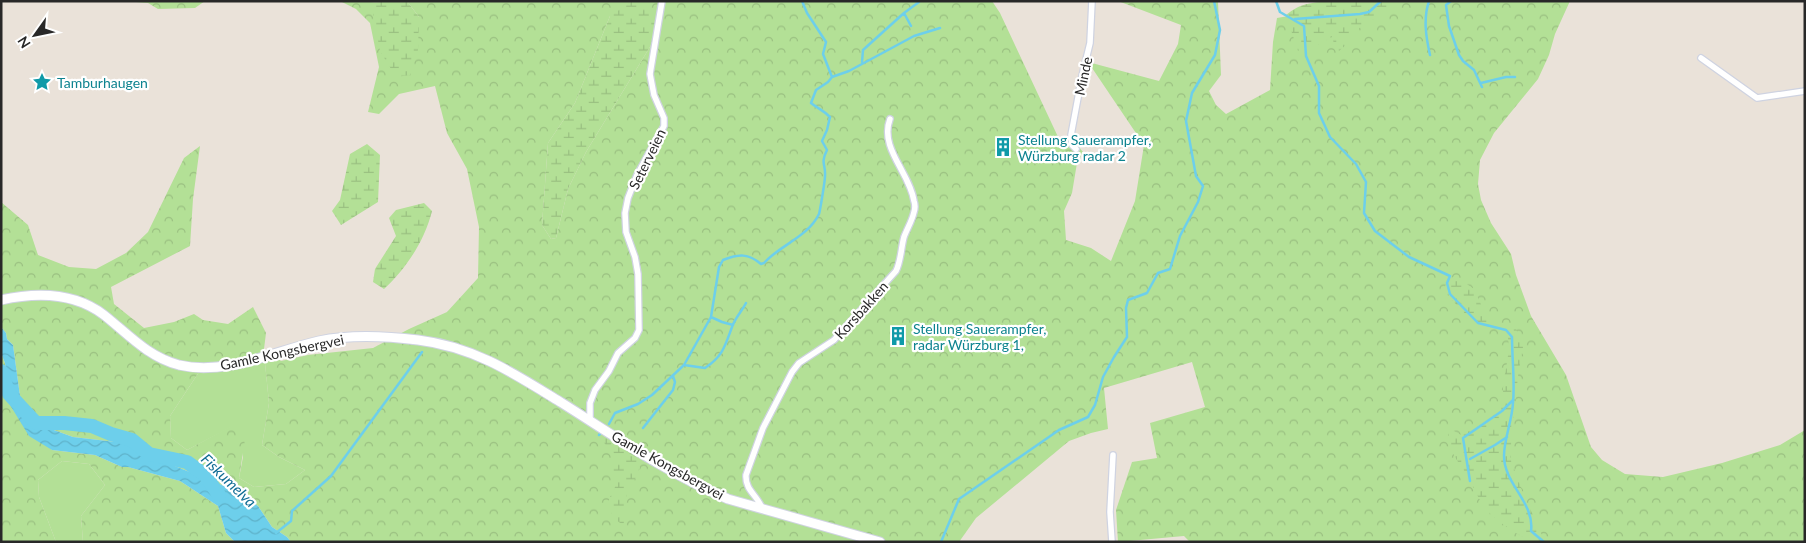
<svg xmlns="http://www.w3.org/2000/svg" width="1806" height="543" font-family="Lato,sans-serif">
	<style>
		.grass { fill: #b3e096 }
		.forest { fill: url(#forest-crowns); fill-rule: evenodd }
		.wetland { fill: url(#wetland-marsh) }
		.water { fill: url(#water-waves) }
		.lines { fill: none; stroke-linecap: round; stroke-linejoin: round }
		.stream { stroke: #6dcfeb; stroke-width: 2.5 }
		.river { stroke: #6dcfeb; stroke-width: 14 }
		.street-casing { stroke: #cfd3e1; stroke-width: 8 }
		.secondary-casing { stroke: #cfd3e1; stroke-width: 11 }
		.street { stroke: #fff; stroke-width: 5.5 }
		.secondary { stroke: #fff; stroke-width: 9 }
		.labels { text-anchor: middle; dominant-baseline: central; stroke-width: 4.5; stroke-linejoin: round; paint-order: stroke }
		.street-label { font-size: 14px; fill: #282828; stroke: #fff }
		.culture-label { font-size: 14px; fill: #0d838f; stroke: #fff; text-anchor: start }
		.water-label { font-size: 15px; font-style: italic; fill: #106c94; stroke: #fff }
	</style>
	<defs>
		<pattern id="forest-crowns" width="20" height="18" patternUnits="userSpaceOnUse" patternTransform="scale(1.25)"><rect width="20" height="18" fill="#b3e096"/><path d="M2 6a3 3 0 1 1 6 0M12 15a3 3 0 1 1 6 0" fill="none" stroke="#9ac081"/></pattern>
		<pattern id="wetland-marsh" width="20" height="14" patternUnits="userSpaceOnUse" patternTransform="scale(1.25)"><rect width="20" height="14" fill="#b3e096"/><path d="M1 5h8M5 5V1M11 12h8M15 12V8" fill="none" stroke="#9ac081"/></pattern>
		<pattern id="water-waves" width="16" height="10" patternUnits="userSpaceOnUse" patternTransform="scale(1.25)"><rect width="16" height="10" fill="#6dcfeb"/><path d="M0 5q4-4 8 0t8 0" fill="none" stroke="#5eb2ca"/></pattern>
	</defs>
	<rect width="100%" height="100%" fill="#eae2d9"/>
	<path class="grass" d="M 236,362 L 265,363 L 269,403 L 262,445 L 279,457 L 305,470 L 286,484 L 254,487 L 239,478 L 243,457 L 237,424 L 187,450 L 171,438 L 170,416 L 201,369 Z
		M 62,461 L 89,464 L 105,485 L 81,516 L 83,542 L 56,542 L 39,497 L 38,480 Z"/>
	<path class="forest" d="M 124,1 L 205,1 L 195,8 L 158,9 L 148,3 Z
		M 340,1 L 389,1 L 371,3 L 419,17 L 407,1 L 992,1 L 1000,13 L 1059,139 L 1073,140 L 1083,152 L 1077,163 L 1072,193 L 1064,211 L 1066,240 L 1091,248 L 1111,261 L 1135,201 L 1144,145 L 1088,62 L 1159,81 L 1178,44 L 1181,25 L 1118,1 L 1218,1 L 1221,75 L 1209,91 L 1216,105 L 1226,114 L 1270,90 L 1273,42 L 1277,18 C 1292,15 1313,15 1322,1 L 1570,1 L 1555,34 L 1549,55 L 1538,79 L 1494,133 L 1480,160 L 1478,184 L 1481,200 L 1491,223 L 1511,254 L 1516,275 L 1531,316 L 1566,375 L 1591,447 L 1602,460 L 1625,474 L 1663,477 L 1722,463 L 1780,445 L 1805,430 L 1805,542 L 1190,542 L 1184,536 L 1118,542 L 1116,510 L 1132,462 L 1157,458 L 1150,423 L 1205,407 L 1192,362 L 1104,388 L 1108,429 L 1091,433 L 1069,441 L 976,518 L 959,542 L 291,542 L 287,537 L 272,527 L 258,506 L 239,492 L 155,458 L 133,444 L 73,437 L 40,425 L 20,396 L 13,345 L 7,339 L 6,333 L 1,327 L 1,202 L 28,225 L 38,255 L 69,267 L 96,269 L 126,253 L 148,232 L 184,158 L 200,146 L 193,199 L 190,246 L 111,287 L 114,304 L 144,328 L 174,322 L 194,314 L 203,320 L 228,324 L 253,307 L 266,333 L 264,349 L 281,361 L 308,355 L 373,348 L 409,329 L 447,312 L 478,278 L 479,227 L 467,169 L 447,133 L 435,86 L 399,94 L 379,114 L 368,112 L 379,67 L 370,23 L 356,9 ZM 610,16 L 656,37 L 586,152 L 568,189 L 556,238 L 551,239 L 542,225 L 548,143 L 575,103 ZM 236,362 L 265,363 L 269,403 L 262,445 L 279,457 L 305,470 L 286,484 L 254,487 L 239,478 L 246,433 L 237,423 L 187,450 L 171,438 L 170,416 L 201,369 Z
		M 1,353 L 5,363 L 10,405 L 52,450 L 95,455 L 122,467 L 128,467 L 180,481 L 218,506 L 226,533 L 235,542 L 83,542 L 81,516 L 105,485 L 89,464 L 62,461 L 38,480 L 39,497 L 56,542 L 1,542 Z"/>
	<path class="wetland" d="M 389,1 L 407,1 L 419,17 L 418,50 L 410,75 L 396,77 L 380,51 L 371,3 Z
		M 1329,1 L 1396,1 L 1384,13 L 1361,26 L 1350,41 L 1337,53 L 1332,37 L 1314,47 L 1311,55 L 1299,54 L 1286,15 C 1301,3 1310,3 1329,1 Z
		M 631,2 L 648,4 L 662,19 L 656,37 L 586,152 L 568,189 L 556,238 L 551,239 L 542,225 L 548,143 L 575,103 L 610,16 Z
		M 367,144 L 380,155 L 378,202 L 341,225 L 332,211 L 340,200 L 350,154 Z
		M 424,203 L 432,211 C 425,240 406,269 384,289 L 373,282 L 375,269 L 396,236 L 389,218 L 396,210 Z
		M 1455,276 L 1474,289 L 1487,318 L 1493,324 L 1492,327 L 1477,326 L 1448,296 L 1445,286 L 1450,279 Z
		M 1516,329 L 1523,347 L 1518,376 L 1510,457 L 1525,499 L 1540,529 L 1543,541 C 1539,542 1535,542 1531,541 C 1519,536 1495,520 1487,510 C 1479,501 1474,488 1468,477 C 1459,462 1447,450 1448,432 L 1454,431 L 1461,435 C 1474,429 1493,420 1500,408 C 1504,401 1503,396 1503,389 C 1504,370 1513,349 1506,330 Z
		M 599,435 C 614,440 624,452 636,457 L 640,468 L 625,499 L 624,524 C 615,523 607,509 609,500 C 610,495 615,491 615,486 C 616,479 612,473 612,466 C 612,463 614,462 613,459 C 611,449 603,443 599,435 Z"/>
	<path class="water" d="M 1,327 L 6,333 L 7,339 L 13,345 L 20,396 L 40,425 L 73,437 L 133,444 L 155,458 L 239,492 L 258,506 L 272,527 L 287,537 L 291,542 L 235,542 L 226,533 L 218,506 L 180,481 L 128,467 L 122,467 L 95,455 L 52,450 L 29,436 L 10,405 L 5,363 L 1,353 Z"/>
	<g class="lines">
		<path class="stream" d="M 802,1 L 807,13 L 826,42 L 823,54 L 832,77
			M 1276,1 L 1280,12 L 1304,26 L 1306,56 L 1319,86 L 1319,113 L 1330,137 L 1356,164 L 1366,182 L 1364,213 L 1375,231 L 1409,257 L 1450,276 L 1447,283 L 1450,294 L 1478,323 L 1506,330 L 1512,337 C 1512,359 1515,381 1513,403 C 1512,421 1504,439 1504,456 C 1504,484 1535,503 1531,531 L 1544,542
			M 1429,1 C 1423,19 1426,37 1430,55
			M 1451,1 L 1446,5 L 1449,26 L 1459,55 L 1463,61 L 1474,70 L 1482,87
			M 904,13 L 911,26
			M 1295,19 L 1360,14 L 1369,12 L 1381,1
			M 862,62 L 863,50 L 904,13 L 919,2
			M 1481,83 L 1506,77 L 1515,77
			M 711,317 L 722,322 L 733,325
			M 684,365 L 705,368 C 723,356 725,346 732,327 C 735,318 742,311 746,303
			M 609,424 L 615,413 L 638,404 L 652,395 L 684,365 L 711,317 L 719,267 L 723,260 C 739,254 748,253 761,264 L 764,263 C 780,245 808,237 819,214 C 820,211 825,181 825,176 C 826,164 820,164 827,150 L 822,141 L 827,130 L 830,117 C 823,110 817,108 811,103 L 816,90 L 828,82 L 832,77 L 849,71 L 914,36 L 940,28
			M 643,428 L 673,390 L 675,382 L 673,376
			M 599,435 L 600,434
			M 1470,459 L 1495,445 L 1507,437
			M 1470,481 L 1463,438 L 1502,411 L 1513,400
			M 276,533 L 291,521 L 292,511 L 331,476 L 422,352
			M 941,542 L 959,499 L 1059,430 L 1088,417 L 1095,405 L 1103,377 L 1114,357 L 1127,337 L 1126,308 L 1128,300 L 1147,293 L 1158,273 L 1170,269 L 1180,236 L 1198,202 L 1203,186 L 1196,176 L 1186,121 L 1192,93 L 1215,55 L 1220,30 L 1214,1"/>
		<path class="river" d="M 1,371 L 9,394 L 36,423 L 64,423 L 92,426 L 111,434 L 132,440 L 149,454 L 187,462 L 205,475 L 219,495"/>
		<g class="street-casing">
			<path id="street" d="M 1701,58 L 1757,98 L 1805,91
				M 1076,149 L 1072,145 L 1071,135 L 1082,76 L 1090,43 L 1092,1
				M 590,420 L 590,403 L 595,390 L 609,371 L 618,353 L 635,338 L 639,330 L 638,274 L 635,257 L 626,232 L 625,213 L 628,198 L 637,175 L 664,126 L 664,118 L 654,95 L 650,74 L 662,1
				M 762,508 C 757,495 745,490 746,475 L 763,428 L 792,372 L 799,363 L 834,340 L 896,271 C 901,261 901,248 904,237 C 907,229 912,221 914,212 C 915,209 915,204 914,201 C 910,173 879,148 890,119
				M 1112,542 L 1110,512 L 1113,455"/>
		</g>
		<g class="secondary-casing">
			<path id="secondary" d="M 1,300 C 37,292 74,292 104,315 C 128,334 148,357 179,365 C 226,376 275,351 319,341 C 351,334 386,336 418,340 C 475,347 515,374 562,403 C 616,437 669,474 728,499 L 880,542"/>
		</g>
		<use href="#street" class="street"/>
		<use href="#secondary" class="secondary"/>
	</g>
	<defs>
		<g id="sight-bare" transform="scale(1.5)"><path d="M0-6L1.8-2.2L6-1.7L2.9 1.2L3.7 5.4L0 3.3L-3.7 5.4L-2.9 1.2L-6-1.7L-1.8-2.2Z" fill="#0f9aa8" stroke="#fff" stroke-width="2.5" paint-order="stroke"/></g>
		<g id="building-bare" transform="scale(1.5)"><path d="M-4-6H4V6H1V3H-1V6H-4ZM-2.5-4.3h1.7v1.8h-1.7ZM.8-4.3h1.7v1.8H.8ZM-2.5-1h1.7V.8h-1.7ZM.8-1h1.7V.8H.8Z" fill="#0f9aa8" stroke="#fff" stroke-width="2.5" paint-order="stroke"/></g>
	</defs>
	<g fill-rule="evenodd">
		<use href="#sight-bare" x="42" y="82"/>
		<use href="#building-bare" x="1003" y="147"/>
		<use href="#building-bare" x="898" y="336"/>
	</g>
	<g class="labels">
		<g class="street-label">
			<text transform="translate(1083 76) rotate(-78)">Minde</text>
			<text transform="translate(647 159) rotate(-64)">Seterveien</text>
			<text transform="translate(861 310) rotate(-48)">Korsbakken</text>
			<text transform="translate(282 352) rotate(-12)">Gamle Kongsbergvei</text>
			<text transform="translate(668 465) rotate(29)">Gamle Kongsbergvei</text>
		</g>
		<g class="culture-label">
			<text x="57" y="82">Tamburhaugen</text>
			<text x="1018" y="139">Stellung Sauerampfer,<tspan x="1018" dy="16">Würzburg radar 2</tspan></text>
			<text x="913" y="328">Stellung Sauerampfer,<tspan x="913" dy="16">radar Würzburg 1,</tspan></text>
		</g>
		<g class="water-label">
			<text transform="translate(229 480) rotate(44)">Fiskumelva</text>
		</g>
	</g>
	<rect width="1806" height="543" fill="none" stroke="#282828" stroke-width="5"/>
	<g transform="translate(35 35) rotate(237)" stroke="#ffffff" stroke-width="4" paint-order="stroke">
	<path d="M0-4L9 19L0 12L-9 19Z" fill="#282828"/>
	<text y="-8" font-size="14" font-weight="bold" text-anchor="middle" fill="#282828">N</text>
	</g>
</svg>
